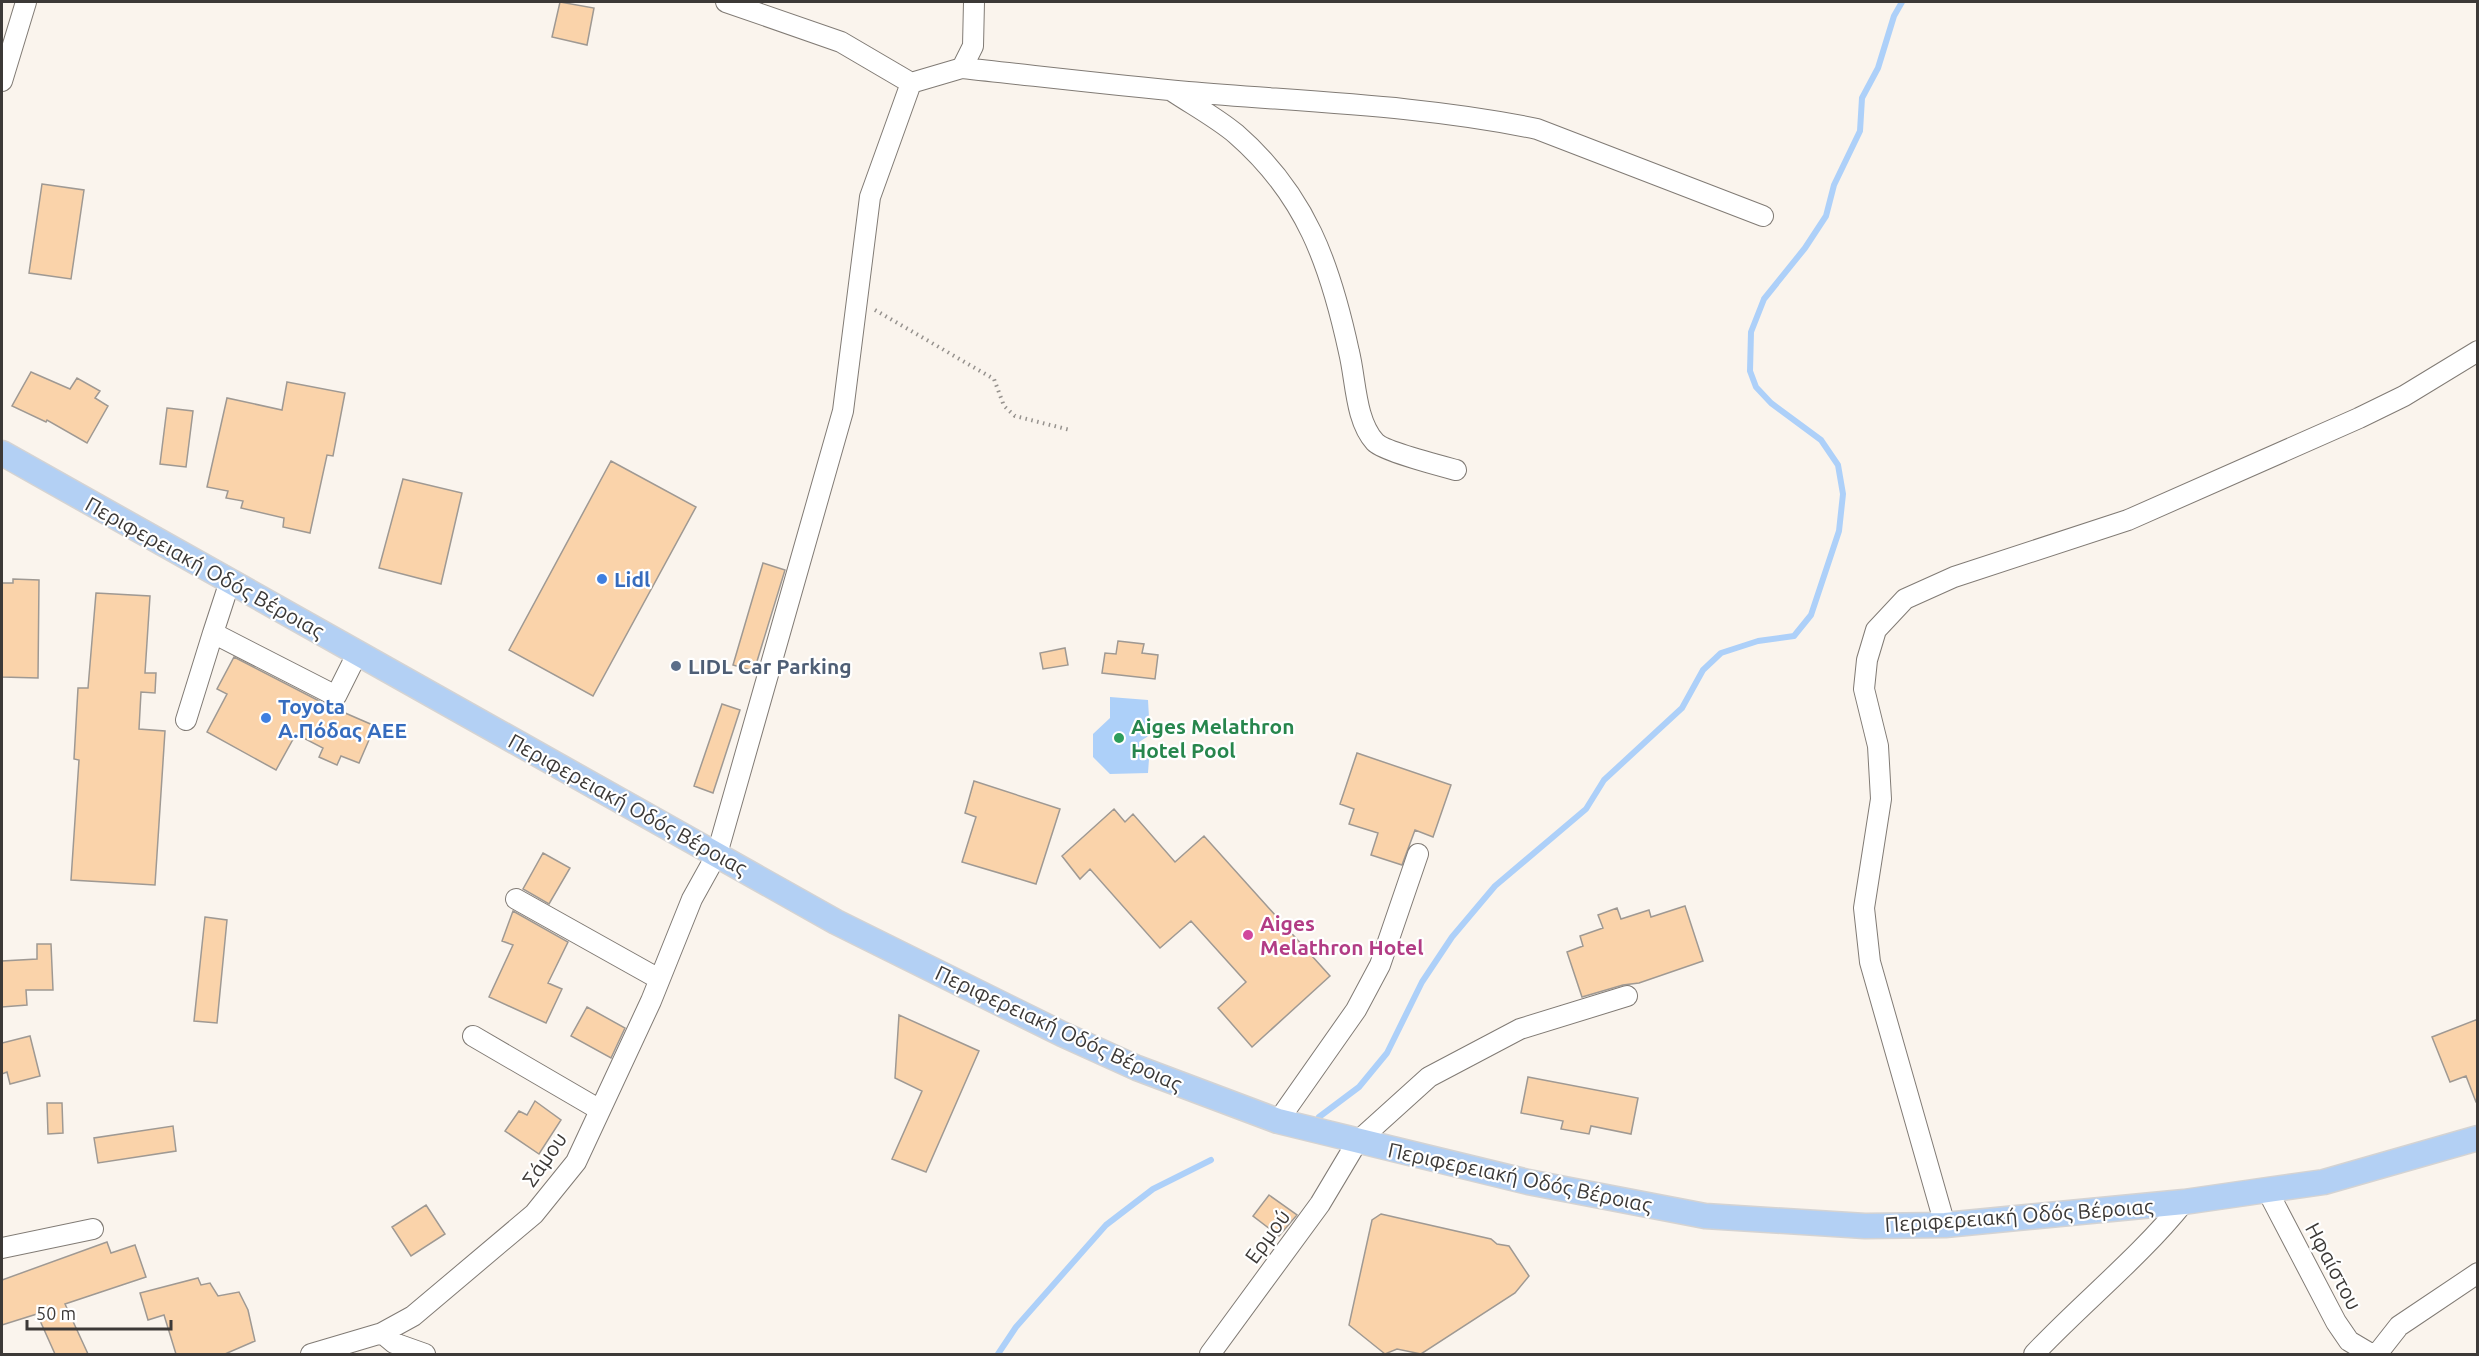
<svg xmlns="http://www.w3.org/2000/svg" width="2479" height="1356" font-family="Ubuntu,sans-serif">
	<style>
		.water { fill: #add0f9 }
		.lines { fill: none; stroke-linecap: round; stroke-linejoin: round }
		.stream { stroke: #add0f9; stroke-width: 6 }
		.building { fill: #fad3aa; stroke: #9f9993; stroke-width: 1.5 }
		.minor-casing { stroke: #817b75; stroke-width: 22 }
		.major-casing { stroke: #d4d3d3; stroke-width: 27 }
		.path { stroke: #96928e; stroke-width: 4; stroke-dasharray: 1.5 4.5; stroke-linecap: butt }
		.minor { stroke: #fff; stroke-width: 20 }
		.major { stroke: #b3d0f4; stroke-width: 24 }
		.shop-dot { fill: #3f7fe0; stroke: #fff; stroke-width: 2 }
		.service-dot { fill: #5c6f8a; stroke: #fff; stroke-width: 2 }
		.leisure-dot { fill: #2e9e5b; stroke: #fff; stroke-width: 2 }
		.hotel-dot { fill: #d1479c; stroke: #fff; stroke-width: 2 }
		.labels { text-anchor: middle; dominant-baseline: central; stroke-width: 4.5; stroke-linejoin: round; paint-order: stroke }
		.street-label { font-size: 21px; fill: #3c3937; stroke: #fff }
		.shop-label { font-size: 21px; font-weight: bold; fill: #366cbe; stroke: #fff; text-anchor: start }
		.service-label { font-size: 21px; font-weight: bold; fill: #4e5e75; stroke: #fff; text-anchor: start }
		.leisure-label { font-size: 21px; font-weight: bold; fill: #27864d; stroke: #fff; text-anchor: start }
		.hotel-label { font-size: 21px; font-weight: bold; fill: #b23c85; stroke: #fff; text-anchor: start }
	</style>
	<rect width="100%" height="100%" fill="#faf4ed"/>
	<path class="water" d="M 1110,697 L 1148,700 L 1150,735 L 1139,742 L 1140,753 L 1149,759 L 1148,773 L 1110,774 L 1093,757 L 1093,734 L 1110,718 Z"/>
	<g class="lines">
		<path class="stream" d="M 1319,1117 L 1359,1087 L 1387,1053 L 1422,982 L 1452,937 L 1495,886 L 1586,809 L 1604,780 L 1682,708 L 1703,670 L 1721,653 L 1758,641 L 1794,636 L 1811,615 L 1839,531 L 1843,494 L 1838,465 L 1821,440 L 1771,403 L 1756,387 L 1750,371 L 1751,332 L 1764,299 L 1805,248 L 1826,216 L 1834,185 L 1860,131 L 1862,98 L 1878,68 L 1894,16 L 1902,2
			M 998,1354 L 1016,1327 L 1106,1225 L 1153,1189 L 1211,1160"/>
	</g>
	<path class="building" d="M 560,2 L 594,8 L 587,45 L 552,37 Z
		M 42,184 L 84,190 L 71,279 L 29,273 Z
		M 31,372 L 70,389 L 77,378 L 100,391 L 95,398 L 108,406 L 87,443 L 47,420 L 46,422 L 12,406 Z
		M 287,382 L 345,393 L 333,456 L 327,455 L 310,533 L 283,527 L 284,518 L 241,508 L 243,501 L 226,498 L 228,491 L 207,487 L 227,398 L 282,410 Z
		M 167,408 L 193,411 L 186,467 L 160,464 Z
		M 611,461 L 696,507 L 593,696 L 509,650 Z
		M 403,479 L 462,493 L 441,584 L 379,568 Z
		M 763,563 L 785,570 L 754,671 L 733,665 Z
		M 13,579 L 39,580 L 38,678 L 2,677 L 2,583 L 13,583 Z
		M 96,593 L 150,596 L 145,673 L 156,673 L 155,693 L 141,692 L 139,729 L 165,731 L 155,885 L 71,880 L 79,760 L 74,759 L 78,688 L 88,688 Z
		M 1118,641 L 1144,644 L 1142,653 L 1158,655 L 1155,679 L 1102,673 L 1105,653 L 1116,654 Z
		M 1065,648 L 1068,665 L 1043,669 L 1040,653 Z
		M 234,657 L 329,706 L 375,726 L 359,763 L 341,756 L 337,765 L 319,757 L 323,748 L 296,734 L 276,770 L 207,732 L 227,694 L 217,689 Z
		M 722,704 L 740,710 L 713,793 L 694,786 Z
		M 1357,753 L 1451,785 L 1433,837 L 1415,830 L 1402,865 L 1371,855 L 1378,833 L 1349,824 L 1354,809 L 1340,804 Z
		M 974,781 L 1060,809 L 1036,884 L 962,862 L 976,817 L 965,813 Z
		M 1114,809 L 1125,822 L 1133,814 L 1175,862 L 1204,836 L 1330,976 L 1252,1047 L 1218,1008 L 1246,982 L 1191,921 L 1160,948 L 1090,869 L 1080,879 L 1062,856 Z
		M 543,853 L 570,868 L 549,904 L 523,889 Z
		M 1685,906 L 1703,961 L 1639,983 L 1623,985 L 1582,997 L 1567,952 L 1583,946 L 1580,936 L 1603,928 L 1598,915 L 1617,908 L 1621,919 L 1649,910 L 1651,917 Z
		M 513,911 L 568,942 L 548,983 L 562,989 L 546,1023 L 489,997 L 513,945 L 502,941 Z
		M 205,917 L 227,920 L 217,1023 L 194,1021 Z
		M 37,944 L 51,944 L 53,990 L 26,990 L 27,1005 L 2,1007 L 2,961 L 37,959 Z
		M 587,1007 L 625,1028 L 611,1058 L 571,1036 Z
		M 899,1015 L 979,1051 L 926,1172 L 892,1159 L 922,1091 L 895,1078 Z
		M 2478,1019 L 2478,1102 L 2476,1102 L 2466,1076 L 2450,1082 L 2432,1037 Z
		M 30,1036 L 40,1076 L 10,1084 L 7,1072 L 2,1074 L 2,1043 Z
		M 1528,1077 L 1638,1098 L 1631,1134 L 1591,1126 L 1589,1134 L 1561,1129 L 1563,1121 L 1521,1113 Z
		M 535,1101 L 561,1120 L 539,1154 L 505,1131 L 519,1111 L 527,1115 Z
		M 47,1103 L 62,1103 L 63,1133 L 48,1134 Z
		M 173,1126 L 176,1151 L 98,1163 L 94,1138 Z
		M 1269,1195 L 1297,1215 L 1279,1236 L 1253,1216 Z
		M 426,1205 L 445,1234 L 411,1256 L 392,1227 Z
		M 1381,1214 L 1491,1239 L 1497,1244 L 1509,1246 L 1529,1276 L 1515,1293 L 1421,1354 L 1397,1349 L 1385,1354 L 1349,1325 L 1372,1220 Z
		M 107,1242 L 111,1253 L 135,1245 L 146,1277 L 65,1304 L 88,1354 L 55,1354 L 37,1314 L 2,1325 L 2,1280 Z
		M 198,1278 L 201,1285 L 210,1283 L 218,1296 L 239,1292 L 248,1310 L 255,1341 L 225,1354 L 176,1354 L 164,1315 L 148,1320 L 140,1293 Z"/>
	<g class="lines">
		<g class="minor-casing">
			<path id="minor" d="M 726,2 L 841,42 L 911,83
				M 962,68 C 1037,76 1113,85 1188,92 C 1305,102 1422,105 1537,129 L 1763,216
				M 2,81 L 26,2
				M 1172,91 C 1193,105 1217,118 1236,134 C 1306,195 1330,264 1349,352 C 1356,380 1355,420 1375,442 C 1383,451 1441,466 1456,470
				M 230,581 L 213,633 L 336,696 L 358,652
				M 186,720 L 213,633
				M 516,899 L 659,979
				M 473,1036 L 600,1110
				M 1278,1121 L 1356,1010 L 1380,965 L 1418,854
				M 2267,1190 L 2336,1322 L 2349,1341 L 2371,1354
				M 1945,1225 L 1870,962 L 1864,908 L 1881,799 L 1878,746 L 1864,689 L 1867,660 L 1876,630 L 1905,599 L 1954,577 L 2128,520 L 2359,418 L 2404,396 L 2478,351
				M 2,1248 L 93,1229
				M 382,1333 L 394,1343 L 425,1354
				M 311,1354 L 382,1333 L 413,1316 L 534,1214 L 576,1162 L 651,1001 L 692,899 L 717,854 L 843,411 L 870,197 L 911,83 L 962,68 L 973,46 L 974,2
				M 1210,1354 L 1320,1204 L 1357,1142 L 1429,1077 L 1520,1029 L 1627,996
				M 2034,1354 C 2083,1302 2139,1258 2184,1202
				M 2377,1354 L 2399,1326 L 2478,1273"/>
		</g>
		<g class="major-casing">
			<path id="major" d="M 2,453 L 836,922 L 1062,1034 L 1137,1068 L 1278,1121 L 1528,1182 L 1705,1216 L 1865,1226 L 1945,1225 L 2184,1202 L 2267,1190 L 2324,1182 L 2478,1138"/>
		</g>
		<path class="path" d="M 875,310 L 994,379 L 1004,406 L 1015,416 L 1070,430"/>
		<use href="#minor" class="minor"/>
		<use href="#major" class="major"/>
	</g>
	<g class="shop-dot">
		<circle cx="602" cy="579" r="6"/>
		<circle cx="266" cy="718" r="6"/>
	</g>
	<circle class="service-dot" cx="676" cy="666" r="6"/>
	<circle class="leisure-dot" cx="1119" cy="738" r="6"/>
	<circle class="hotel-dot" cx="1248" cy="935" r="6"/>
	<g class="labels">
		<g class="street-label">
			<text transform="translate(205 567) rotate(29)">Περιφερειακή Οδός Βέροιας</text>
			<text transform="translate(628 804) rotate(29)">Περιφερειακή Οδός Βέροιας</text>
			<text transform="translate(1059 1028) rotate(25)">Περιφερειακή Οδός Βέροιας</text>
			<text transform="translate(544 1159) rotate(-55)">Σάμου</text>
			<text transform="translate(1520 1177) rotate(12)">Περιφερειακή Οδός Βέροιας</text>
			<text transform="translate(2019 1215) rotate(-4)">Περιφερειακή Οδός Βέροιας</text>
			<text transform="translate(1267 1236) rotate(-54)">Ερμού</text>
			<text transform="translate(2334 1266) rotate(62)">Ηφαίστου</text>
		</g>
		<g class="shop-label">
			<text x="614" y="579">Lidl</text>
			<text x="278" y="706">Toyota<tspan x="278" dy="24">Α.Πόδας ΑΕΕ</tspan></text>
		</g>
		<g class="service-label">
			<text x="688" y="666">LIDL Car Parking</text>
		</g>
		<g class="leisure-label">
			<text x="1131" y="726">Aiges Melathron<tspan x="1131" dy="24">Hotel Pool</tspan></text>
		</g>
		<g class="hotel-label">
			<text x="1260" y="923">Aiges<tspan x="1260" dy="24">Melathron Hotel</tspan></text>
		</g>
	</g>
	<rect width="2479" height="1356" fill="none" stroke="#3c3937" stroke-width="6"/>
	<path d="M27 1320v9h144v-9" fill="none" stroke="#3c3937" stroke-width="3"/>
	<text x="36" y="1320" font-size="18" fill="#3c3937" stroke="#ffffff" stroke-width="4.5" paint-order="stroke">50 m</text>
</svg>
